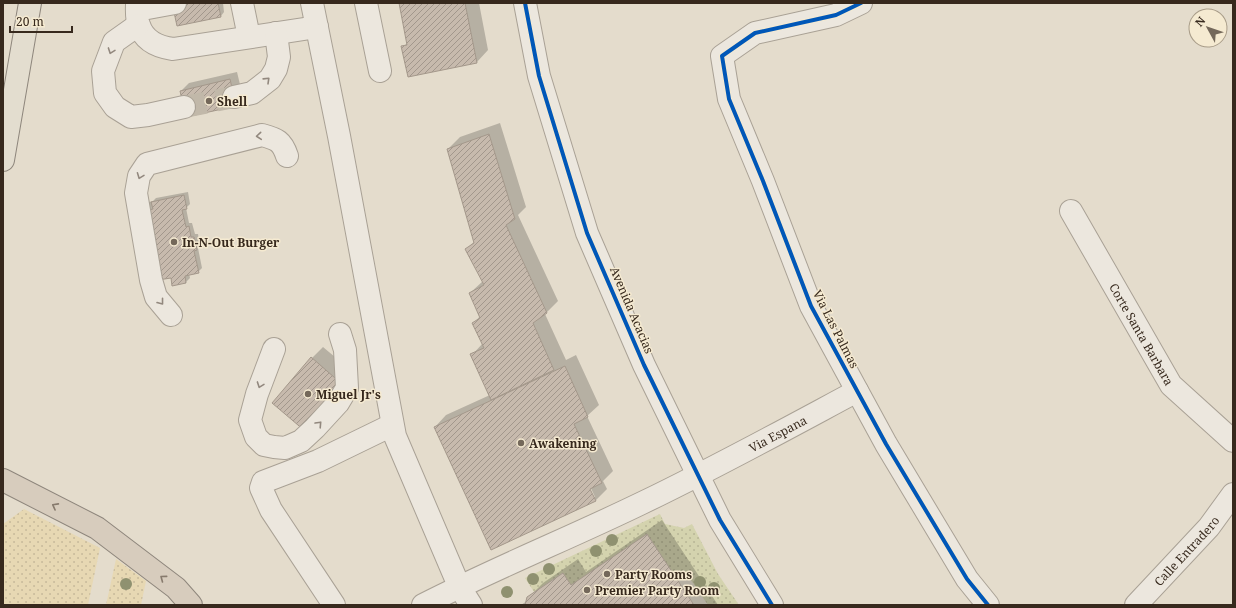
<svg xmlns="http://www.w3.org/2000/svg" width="1236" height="608" font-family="'Noto Serif',serif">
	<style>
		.sand { fill: url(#sand-dots) }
		.garden { fill: url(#garden-dots) }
		.shadow { fill: #0003; fill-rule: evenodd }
		.building { fill: url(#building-hatch); stroke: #a4988b }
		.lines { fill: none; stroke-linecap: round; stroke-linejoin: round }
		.minor-tunnel { stroke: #c1b8a9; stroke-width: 22; stroke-dasharray: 22 11; stroke-linecap: butt }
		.minor-casing { stroke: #a9a195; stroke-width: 24 }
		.major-casing { stroke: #8e867c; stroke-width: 24 }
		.highway-casing { stroke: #8e867c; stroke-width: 24 }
		.minor { stroke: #ece7de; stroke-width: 22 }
		.major { stroke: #e3ddcf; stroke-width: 22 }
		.highway { stroke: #d7ccbd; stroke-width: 22 }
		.cycleway-casing { stroke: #f5ead1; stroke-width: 6 }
		.cycleway { stroke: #0057b8; stroke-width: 4 }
		.tree { fill: #8f9170 }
		.oneway { stroke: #92887e }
		.oneway2 { stroke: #877a6d }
		.poi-dot { fill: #74685a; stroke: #f5ead1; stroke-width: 1.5 }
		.labels { text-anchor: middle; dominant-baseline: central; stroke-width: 3; stroke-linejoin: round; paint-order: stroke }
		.poi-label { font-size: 12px; font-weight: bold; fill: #37291d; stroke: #f5ead1; text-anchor: start }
		.street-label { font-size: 12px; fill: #37291d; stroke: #f5ead1 }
	</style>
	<defs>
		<pattern id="sand-dots" width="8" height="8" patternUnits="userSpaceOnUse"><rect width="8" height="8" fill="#e7d8b3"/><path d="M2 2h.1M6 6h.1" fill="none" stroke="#c7b99a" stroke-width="1.8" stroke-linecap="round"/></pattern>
		<pattern id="garden-dots" width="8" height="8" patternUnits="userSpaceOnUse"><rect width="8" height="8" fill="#d4d3ae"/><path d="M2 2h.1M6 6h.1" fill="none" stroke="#b7b595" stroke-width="1.8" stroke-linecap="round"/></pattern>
		<pattern id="building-hatch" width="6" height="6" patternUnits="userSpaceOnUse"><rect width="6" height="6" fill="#c7baad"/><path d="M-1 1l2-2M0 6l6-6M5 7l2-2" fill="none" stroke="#a2978c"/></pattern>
	</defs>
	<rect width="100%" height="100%" fill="#e4dccc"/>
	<path class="sand" d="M 24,509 L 100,548 L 88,605 L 3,605 L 3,524 Z
		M 116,559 L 146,581 L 141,605 L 106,605 Z"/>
	<path class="garden" d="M 660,514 L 665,524 L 684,528 L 692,524 L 718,574 L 739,605 L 708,605 L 684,570 L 675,576 L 571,585 L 562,573 L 534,592 L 525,578 Z"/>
	<path class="shadow" d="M 173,3 L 223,3 L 224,12 L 221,16 Z
		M 400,3 L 479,3 L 488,50 L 477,62 L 409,76 L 403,47 L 408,42 Z
		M 237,72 L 243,97 L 181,91 L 189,83 Z
		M 500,123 L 526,207 L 518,215 L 558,301 L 545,314 L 566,360 L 576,355 L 599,405 L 587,416 L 613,471 L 603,481 L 607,489 L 596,500 L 435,427 L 446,415 L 490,395 L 472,355 L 483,343 L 474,323 L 480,316 L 470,293 L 483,281 L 466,249 L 475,241 L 448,149 L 460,137 ZM 589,484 L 595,497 L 593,497 L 587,485 Z
		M 188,192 L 190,204 L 186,208 L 189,223 L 192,223 L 195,234 L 198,234 L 200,246 L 198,248 L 202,268 L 198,272 L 189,274 L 190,278 L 186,282 L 173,285 L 171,277 L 133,206 L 153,201 L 156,198 Z
		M 323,347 L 354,373 L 316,418 L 312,358 Z
		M 662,520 L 718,605 L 521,605 L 527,601 L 528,598 L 543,583 L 578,559 L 586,572 Z"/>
	<path class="building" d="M 172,3 L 218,3 L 221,17 L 177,26 Z
		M 399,3 L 465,3 L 477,63 L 408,77 L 401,46 L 407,45 Z
		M 230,79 L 236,106 L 186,117 L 180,91 Z
		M 489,134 L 515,219 L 506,225 L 547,313 L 533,323 L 554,370 L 491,400 L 470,354 L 484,348 L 472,323 L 480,318 L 469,293 L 484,285 L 465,249 L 474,243 L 447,149 Z
		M 184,195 L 187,209 L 182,210 L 186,227 L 189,226 L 191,237 L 194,237 L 197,250 L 194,251 L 199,273 L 185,276 L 186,283 L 172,286 L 171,278 L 158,280 L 145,211 L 153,209 L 151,202 Z
		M 311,357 L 343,385 L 305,431 L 272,403 Z
		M 565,366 L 588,417 L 574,424 L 602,483 L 590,489 L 596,501 L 491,550 L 434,427 Z
		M 647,534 L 694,605 L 525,605 L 527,597 L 563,573 L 571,585 Z"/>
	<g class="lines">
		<path class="minor-tunnel" d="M 184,107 L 234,97"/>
		<g class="minor-casing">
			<g id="minor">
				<path d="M 137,3 C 137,10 136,19 139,25 C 144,41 158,47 173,49 L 317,27"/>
				<path d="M 242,3 L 249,37"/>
				<path d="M 312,3 L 339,136 L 395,436 L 459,586 L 471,605"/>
				<path d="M 366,3 L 380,71"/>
				<path d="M 525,3 L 539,76 L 587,233 L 644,365 L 720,520 L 772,605"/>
				<path d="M 861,3 L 836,15 L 755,33 L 722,56 L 729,99 L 763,181 L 811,306 L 886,444 L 967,579 L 988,605"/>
				<path d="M 137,10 L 175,3"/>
				<path d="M 138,25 L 114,42 L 103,71 L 105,93 L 115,107 L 131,117 L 148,115 L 184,107"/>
				<path d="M 234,97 L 252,93 L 270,79 L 276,69 L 279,57 L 276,33"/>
				<path id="s1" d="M 1071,211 L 1171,385 L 1233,441"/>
				<path d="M 171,315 L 156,297 L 151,280 L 136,193 L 139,176 L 147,164 L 262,135 C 277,139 282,141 287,156"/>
				<path d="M 274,349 L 257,394 L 250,420 L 256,437 L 264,445 L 274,447 L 285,448 L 301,441 L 315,428 L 338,403 L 347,388 L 345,350 L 340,334"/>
				<path d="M 334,605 L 271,510 L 261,488 L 263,482 L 318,461 L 392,425"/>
				<path id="s2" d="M 423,605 C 495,568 570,538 642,503 C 715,468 786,429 857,391"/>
				<path id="s3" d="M 1136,605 L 1209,527 L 1233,494"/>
			</g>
		</g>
		<g class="major-casing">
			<path id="major" d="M 3,160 L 30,3"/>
		</g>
		<g class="highway-casing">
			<path id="highway" d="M 3,480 L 97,528 L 176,588 L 191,605"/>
		</g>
		<use href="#minor" class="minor"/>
		<use href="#major" class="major"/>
		<use href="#highway" class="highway"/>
		<g class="cycleway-casing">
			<path id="cycleway" d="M 525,3 L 539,76 L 587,233 L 644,365 L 720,520 L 772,605
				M 861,3 L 836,15 L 755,33 L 722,56 L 729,99 L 763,181 L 811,306 L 886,444 L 967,579 L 988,605"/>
		</g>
		<use href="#cycleway" class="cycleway"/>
	</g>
	<g class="tree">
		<circle cx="612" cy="540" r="6"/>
		<circle cx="596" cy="551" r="6"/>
		<circle cx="549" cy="569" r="6"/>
		<circle cx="533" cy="579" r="6"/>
		<circle cx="700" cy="582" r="6"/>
		<circle cx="126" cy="584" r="6"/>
		<circle cx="714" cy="588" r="6"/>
		<circle cx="507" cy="592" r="6"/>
	</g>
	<defs><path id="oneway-chevron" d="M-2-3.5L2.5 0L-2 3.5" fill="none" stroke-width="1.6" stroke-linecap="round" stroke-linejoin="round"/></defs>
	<g class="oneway">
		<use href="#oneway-chevron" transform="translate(111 51) rotate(110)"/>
		<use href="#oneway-chevron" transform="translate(267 80) rotate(-44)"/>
		<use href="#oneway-chevron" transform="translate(259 136) rotate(175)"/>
		<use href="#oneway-chevron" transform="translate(140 176) rotate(111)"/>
		<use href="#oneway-chevron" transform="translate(161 302) rotate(52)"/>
		<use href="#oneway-chevron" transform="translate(260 385) rotate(110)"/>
		<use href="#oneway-chevron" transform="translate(319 424) rotate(-47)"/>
	</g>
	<g class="oneway2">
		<use href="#oneway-chevron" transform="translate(55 506) rotate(-152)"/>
		<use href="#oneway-chevron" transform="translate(163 578) rotate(-143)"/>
	</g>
	<g class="poi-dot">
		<circle cx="209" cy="101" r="4"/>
		<circle cx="174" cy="242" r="4"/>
		<circle cx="308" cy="394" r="4"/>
		<circle cx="521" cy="443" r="4"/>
		<circle cx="607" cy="574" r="4"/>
		<circle cx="587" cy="590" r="4"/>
	</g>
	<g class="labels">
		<g class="poi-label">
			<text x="217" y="101">Shell</text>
			<text x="182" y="242">In-N-Out Burger</text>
			<text x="316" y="394">Miguel Jr's</text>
			<text x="529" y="443">Awakening</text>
			<text x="615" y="574">Party Rooms</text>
			<text x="595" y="590">Premier Party Room</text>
		</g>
		<g class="street-label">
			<text transform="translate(632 310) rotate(67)">Avenida Acacias</text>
			<text transform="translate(836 329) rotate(63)">Via Las Palmas</text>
			<text stroke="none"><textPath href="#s1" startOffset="142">Corte Santa Barbara</textPath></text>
			<text stroke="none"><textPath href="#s2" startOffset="394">Via Espana</textPath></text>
			<text stroke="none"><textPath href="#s3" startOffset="74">Calle Entradero</textPath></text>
		</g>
	</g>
	<rect width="1236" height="608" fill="none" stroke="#37291d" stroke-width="8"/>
	<g transform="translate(1208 28) rotate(310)"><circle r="19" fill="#f5ead1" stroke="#a99d89"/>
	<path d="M0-3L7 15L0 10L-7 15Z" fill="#74685a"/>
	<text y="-6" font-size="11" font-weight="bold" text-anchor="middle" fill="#37291d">N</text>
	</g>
	<path d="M10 26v6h62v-6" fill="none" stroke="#37291d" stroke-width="2"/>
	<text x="16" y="26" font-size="12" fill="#37291d" stroke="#f5ead1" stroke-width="3" paint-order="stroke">20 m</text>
</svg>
